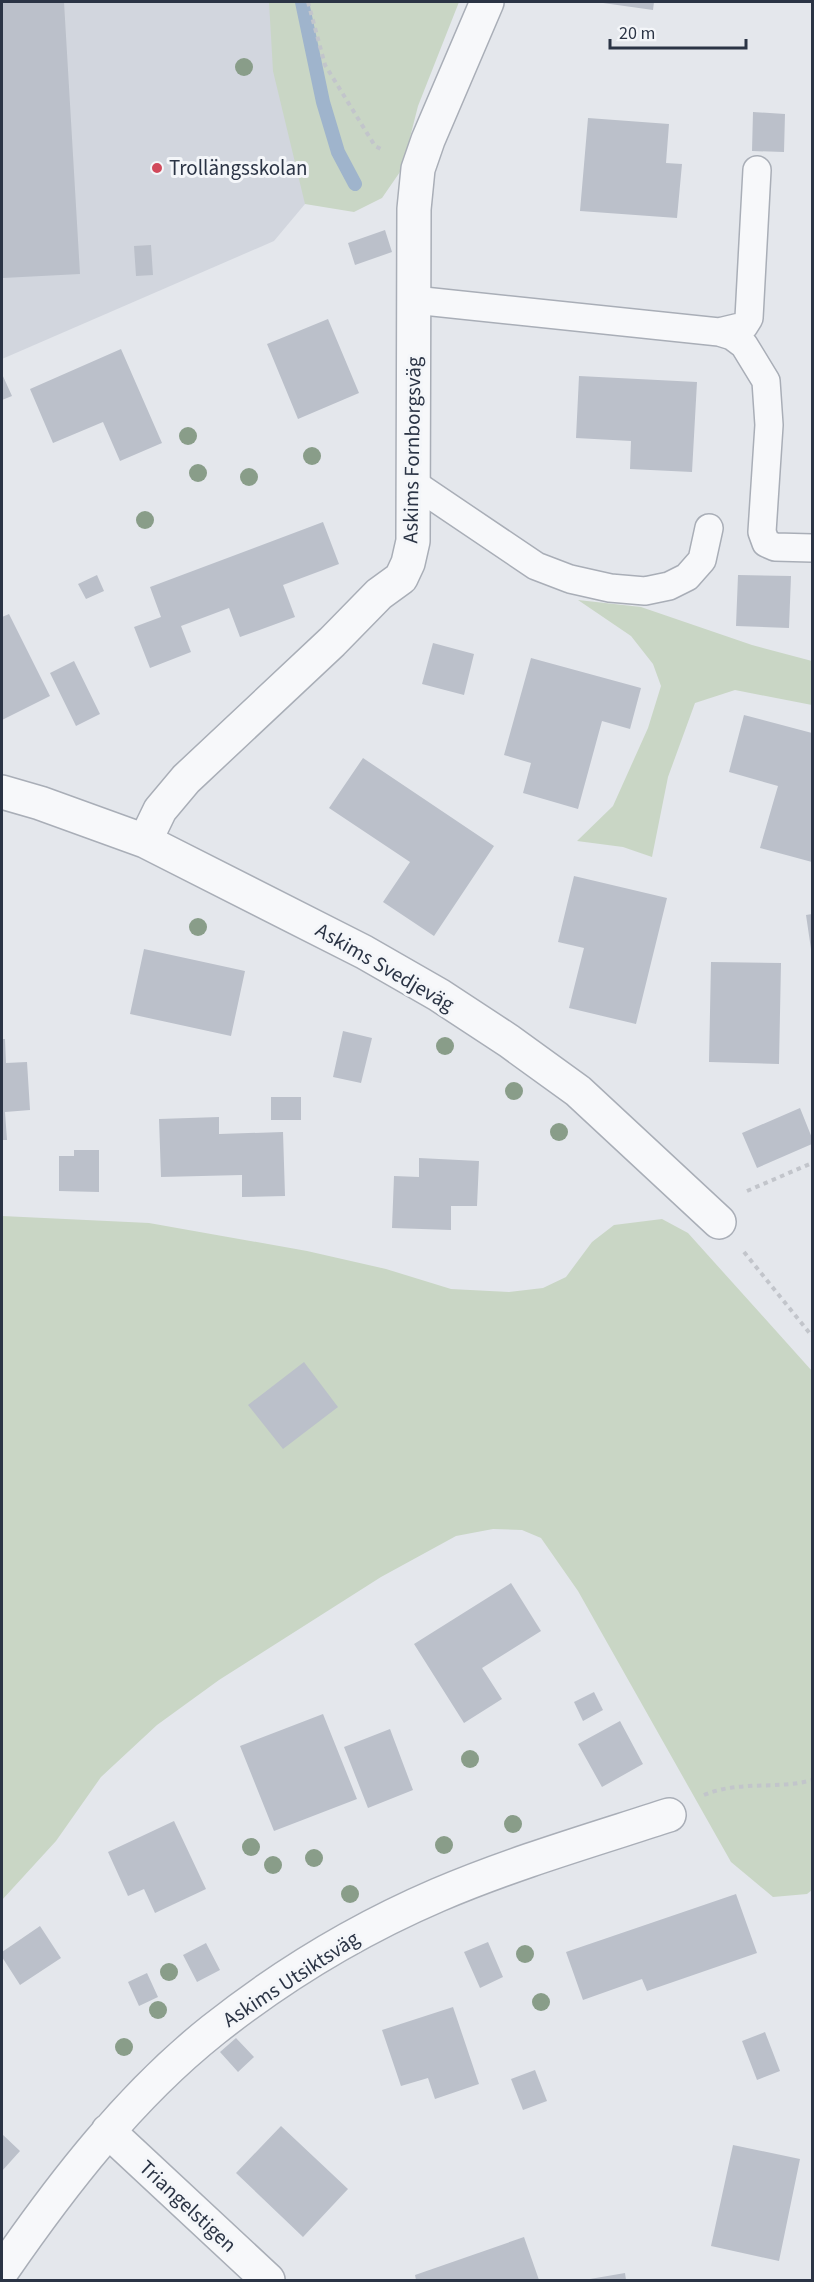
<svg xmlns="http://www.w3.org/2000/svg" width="814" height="2282" font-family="'Source Sans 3',sans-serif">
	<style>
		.built { fill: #d2d6de }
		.green { fill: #c9d6c5 }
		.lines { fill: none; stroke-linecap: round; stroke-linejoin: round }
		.stream { stroke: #9fb4cc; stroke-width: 14 }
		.building { fill: #bbc0ca }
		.service-casing { stroke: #a9aeb7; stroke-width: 30 }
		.minor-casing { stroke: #a9aeb7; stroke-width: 36 }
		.path { stroke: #c2c5cb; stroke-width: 4; stroke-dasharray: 4.5 4.5; stroke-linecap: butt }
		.service { stroke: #f7f8fa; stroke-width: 27 }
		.minor { stroke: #f7f8fa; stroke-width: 33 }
		.tree { fill: #899d89 }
		.poi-dot { fill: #d1495b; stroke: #f4f6f9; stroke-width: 2 }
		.labels { text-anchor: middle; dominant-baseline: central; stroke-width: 6; stroke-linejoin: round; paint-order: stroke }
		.poi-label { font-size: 21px; fill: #2b3445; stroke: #f4f6f9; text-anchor: start }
		.street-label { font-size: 21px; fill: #2b3445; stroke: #f4f6f9 }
	</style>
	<rect width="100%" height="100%" fill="#e4e7ec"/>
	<path class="built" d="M 2,2 L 296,2 L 320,131 L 305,204 L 274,241 L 2,359 Z"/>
	<path class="green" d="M 269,2 L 459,2 L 418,106 L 402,169 L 382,198 L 354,212 L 305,204 L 273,71 Z
		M 578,600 L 641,607 L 752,645 L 812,661 L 812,705 L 735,690 L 695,703 L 668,777 L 652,857 L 623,847 L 577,841 L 613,806 L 648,728 L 661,686 L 653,664 L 631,636 Z
		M 2,1216 L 149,1223 L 307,1251 L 386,1269 L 451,1289 L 509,1292 L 543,1288 L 566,1277 L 592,1242 L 614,1225 L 662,1219 L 688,1233 L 812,1371 L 812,1890 L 807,1894 L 773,1897 L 731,1862 L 578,1591 L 541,1538 L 522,1530 L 493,1529 L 456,1536 L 381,1577 L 219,1680 L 157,1725 L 101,1777 L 56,1841 L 2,1900 Z"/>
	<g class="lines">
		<path class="stream" d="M 302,2 L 323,102 L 338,152 L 355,184"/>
	</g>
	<path class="building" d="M 2,2 L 64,2 L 80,274 L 3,278 Z
		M 596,2 L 654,2 L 653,10 Z
		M 753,112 L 785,114 L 784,152 L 752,151 Z
		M 588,118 L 669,124 L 666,163 L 682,164 L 677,218 L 580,211 Z
		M 385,230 L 392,252 L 355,265 L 348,243 Z
		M 151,245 L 153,275 L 136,276 L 134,246 Z
		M 328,319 L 359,393 L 298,419 L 267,344 Z
		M 121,349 L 162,443 L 120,461 L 103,422 L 53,443 L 30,389 Z
		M 2,374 L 12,396 L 2,400 Z
		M 579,376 L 697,382 L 692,472 L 630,469 L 631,441 L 576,438 Z
		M 323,522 L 339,564 L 283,585 L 295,617 L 240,637 L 229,608 L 181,626 L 191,652 L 150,668 L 134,627 L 161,617 L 150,587 Z
		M 97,575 L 104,591 L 86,599 L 78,584 Z
		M 738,575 L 791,576 L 789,628 L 736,626 Z
		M 9,614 L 50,696 L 2,720 L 2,617 Z
		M 433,643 L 474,654 L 464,695 L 422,684 Z
		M 531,658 L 641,688 L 630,729 L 602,721 L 578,809 L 523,793 L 531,763 L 504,755 Z
		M 74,661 L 100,714 L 76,726 L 50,673 Z
		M 744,715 L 812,733 L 812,862 L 760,848 L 778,786 L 729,772 Z
		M 363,758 L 494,846 L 434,936 L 383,902 L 410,862 L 329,808 Z
		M 574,876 L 667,898 L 636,1024 L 569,1008 L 584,948 L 558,942 Z
		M 812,914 L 812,949 L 811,949 L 806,915 Z
		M 144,949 L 245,971 L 231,1036 L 130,1014 Z
		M 711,962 L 781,963 L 779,1064 L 709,1062 Z
		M 343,1031 L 372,1038 L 361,1083 L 333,1077 Z
		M 2,1039 L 5,1039 L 6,1063 L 27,1062 L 30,1110 L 5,1112 L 7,1140 L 2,1140 Z
		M 271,1097 L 301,1097 L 301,1120 L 271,1120 Z
		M 800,1108 L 812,1138 L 812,1144 L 757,1168 L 742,1133 Z
		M 219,1117 L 219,1134 L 283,1132 L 285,1196 L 242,1197 L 242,1175 L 161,1177 L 159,1119 Z
		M 74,1150 L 99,1150 L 99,1192 L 59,1191 L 59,1156 L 74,1156 Z
		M 419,1158 L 479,1161 L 477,1206 L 451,1206 L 451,1230 L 392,1228 L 394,1176 L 419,1177 Z
		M 304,1362 L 338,1407 L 283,1449 L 248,1405 Z
		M 511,1583 L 541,1631 L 482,1668 L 502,1699 L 464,1723 L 414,1644 Z
		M 594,1692 L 603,1710 L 583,1721 L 574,1702 Z
		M 323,1714 L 357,1799 L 274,1831 L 240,1746 Z
		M 620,1721 L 643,1764 L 602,1787 L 578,1744 Z
		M 390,1729 L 413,1790 L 368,1808 L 344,1747 Z
		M 174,1821 L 206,1889 L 155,1913 L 144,1889 L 128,1896 L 108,1852 Z
		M 736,1894 L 757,1953 L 647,1991 L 642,1979 L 583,2000 L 566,1952 Z
		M 40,1926 L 61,1958 L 20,1985 L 2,1957 L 2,1952 Z
		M 488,1942 L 503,1977 L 480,1988 L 464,1952 Z
		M 206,1943 L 220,1970 L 197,1982 L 183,1955 Z
		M 147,1973 L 158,1997 L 139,2006 L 128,1982 Z
		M 453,2007 L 479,2084 L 435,2099 L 428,2078 L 401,2086 L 382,2030 Z
		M 765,2032 L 780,2071 L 757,2080 L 742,2041 Z
		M 236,2038 L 254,2057 L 238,2072 L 220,2052 Z
		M 535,2070 L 547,2101 L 523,2110 L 511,2079 Z
		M 281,2126 L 348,2189 L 303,2237 L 236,2173 Z
		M 2,2134 L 20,2151 L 2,2171 Z
		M 733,2145 L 800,2159 L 779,2261 L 711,2246 Z
		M 524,2237 L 539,2280 L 416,2280 L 415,2275 Z
		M 625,2273 L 626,2280 L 590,2280 L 590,2279 Z"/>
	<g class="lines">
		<g class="service-casing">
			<path id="service" d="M 414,300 L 719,332 L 732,336 L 744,345 L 766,381 L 769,425 L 762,532 L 766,543 L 775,547 L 812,548
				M 719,332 L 744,326 L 749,318 L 757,170
				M 413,483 L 536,566 L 570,579 L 610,588 L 645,591 L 669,586 L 687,577 L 702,560 L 709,528"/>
		</g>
		<g class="minor-casing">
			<path id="minor" d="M 2,792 L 40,803 L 145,841 L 364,952 L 439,995 L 509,1041 L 578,1091 L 719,1222
				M 145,841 L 160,810 L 186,779 L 332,642 L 379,594 L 401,578 L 408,563 L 413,541 L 414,209 L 418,169 L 428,140 L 487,2
				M 108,2131 L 268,2280
				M 2,2271 C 62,2184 130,2096 213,2030 C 281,1976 359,1929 438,1895 C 513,1863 592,1840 669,1815"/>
		</g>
		<path class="path" d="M 308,2 L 325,65 L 375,146 L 383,150
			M 747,1191 L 812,1163
			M 744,1252 L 812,1336
			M 704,1795 C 739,1780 778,1790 812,1780"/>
		<use href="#service" class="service"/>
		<use href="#minor" class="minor"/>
	</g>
	<g class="tree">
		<circle cx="244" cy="67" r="9"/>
		<circle cx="188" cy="436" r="9"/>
		<circle cx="312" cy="456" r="9"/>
		<circle cx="198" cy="473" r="9"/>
		<circle cx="249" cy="477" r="9"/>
		<circle cx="145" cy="520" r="9"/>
		<circle cx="198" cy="927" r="9"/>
		<circle cx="445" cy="1046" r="9"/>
		<circle cx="514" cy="1091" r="9"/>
		<circle cx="559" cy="1132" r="9"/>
		<circle cx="470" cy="1759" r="9"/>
		<circle cx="513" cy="1824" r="9"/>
		<circle cx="444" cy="1845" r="9"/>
		<circle cx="251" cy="1847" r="9"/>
		<circle cx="314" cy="1858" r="9"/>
		<circle cx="273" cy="1865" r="9"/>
		<circle cx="350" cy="1894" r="9"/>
		<circle cx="525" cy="1954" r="9"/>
		<circle cx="169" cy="1972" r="9"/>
		<circle cx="541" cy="2002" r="9"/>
		<circle cx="158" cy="2010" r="9"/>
		<circle cx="124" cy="2047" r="9"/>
	</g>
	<circle class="poi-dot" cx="157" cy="168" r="6"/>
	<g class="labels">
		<g class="poi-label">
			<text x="169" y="168">Trollängsskolan</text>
		</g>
		<g class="street-label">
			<text transform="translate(412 450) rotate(-89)">Askims Fornborgsväg</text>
			<text transform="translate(385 967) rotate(30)">Askims Svedjeväg</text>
			<text transform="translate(291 1979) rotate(-33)">Askims Utsiktsväg</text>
			<text transform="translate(188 2206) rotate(43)">Triangelstigen</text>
		</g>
	</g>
	<rect width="814" height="2282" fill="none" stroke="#2b3445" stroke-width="6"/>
	<path d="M610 39v9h136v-9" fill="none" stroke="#2b3445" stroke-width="3"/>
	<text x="619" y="39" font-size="18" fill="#2b3445" stroke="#f4f6f9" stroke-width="4.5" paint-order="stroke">20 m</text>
</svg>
